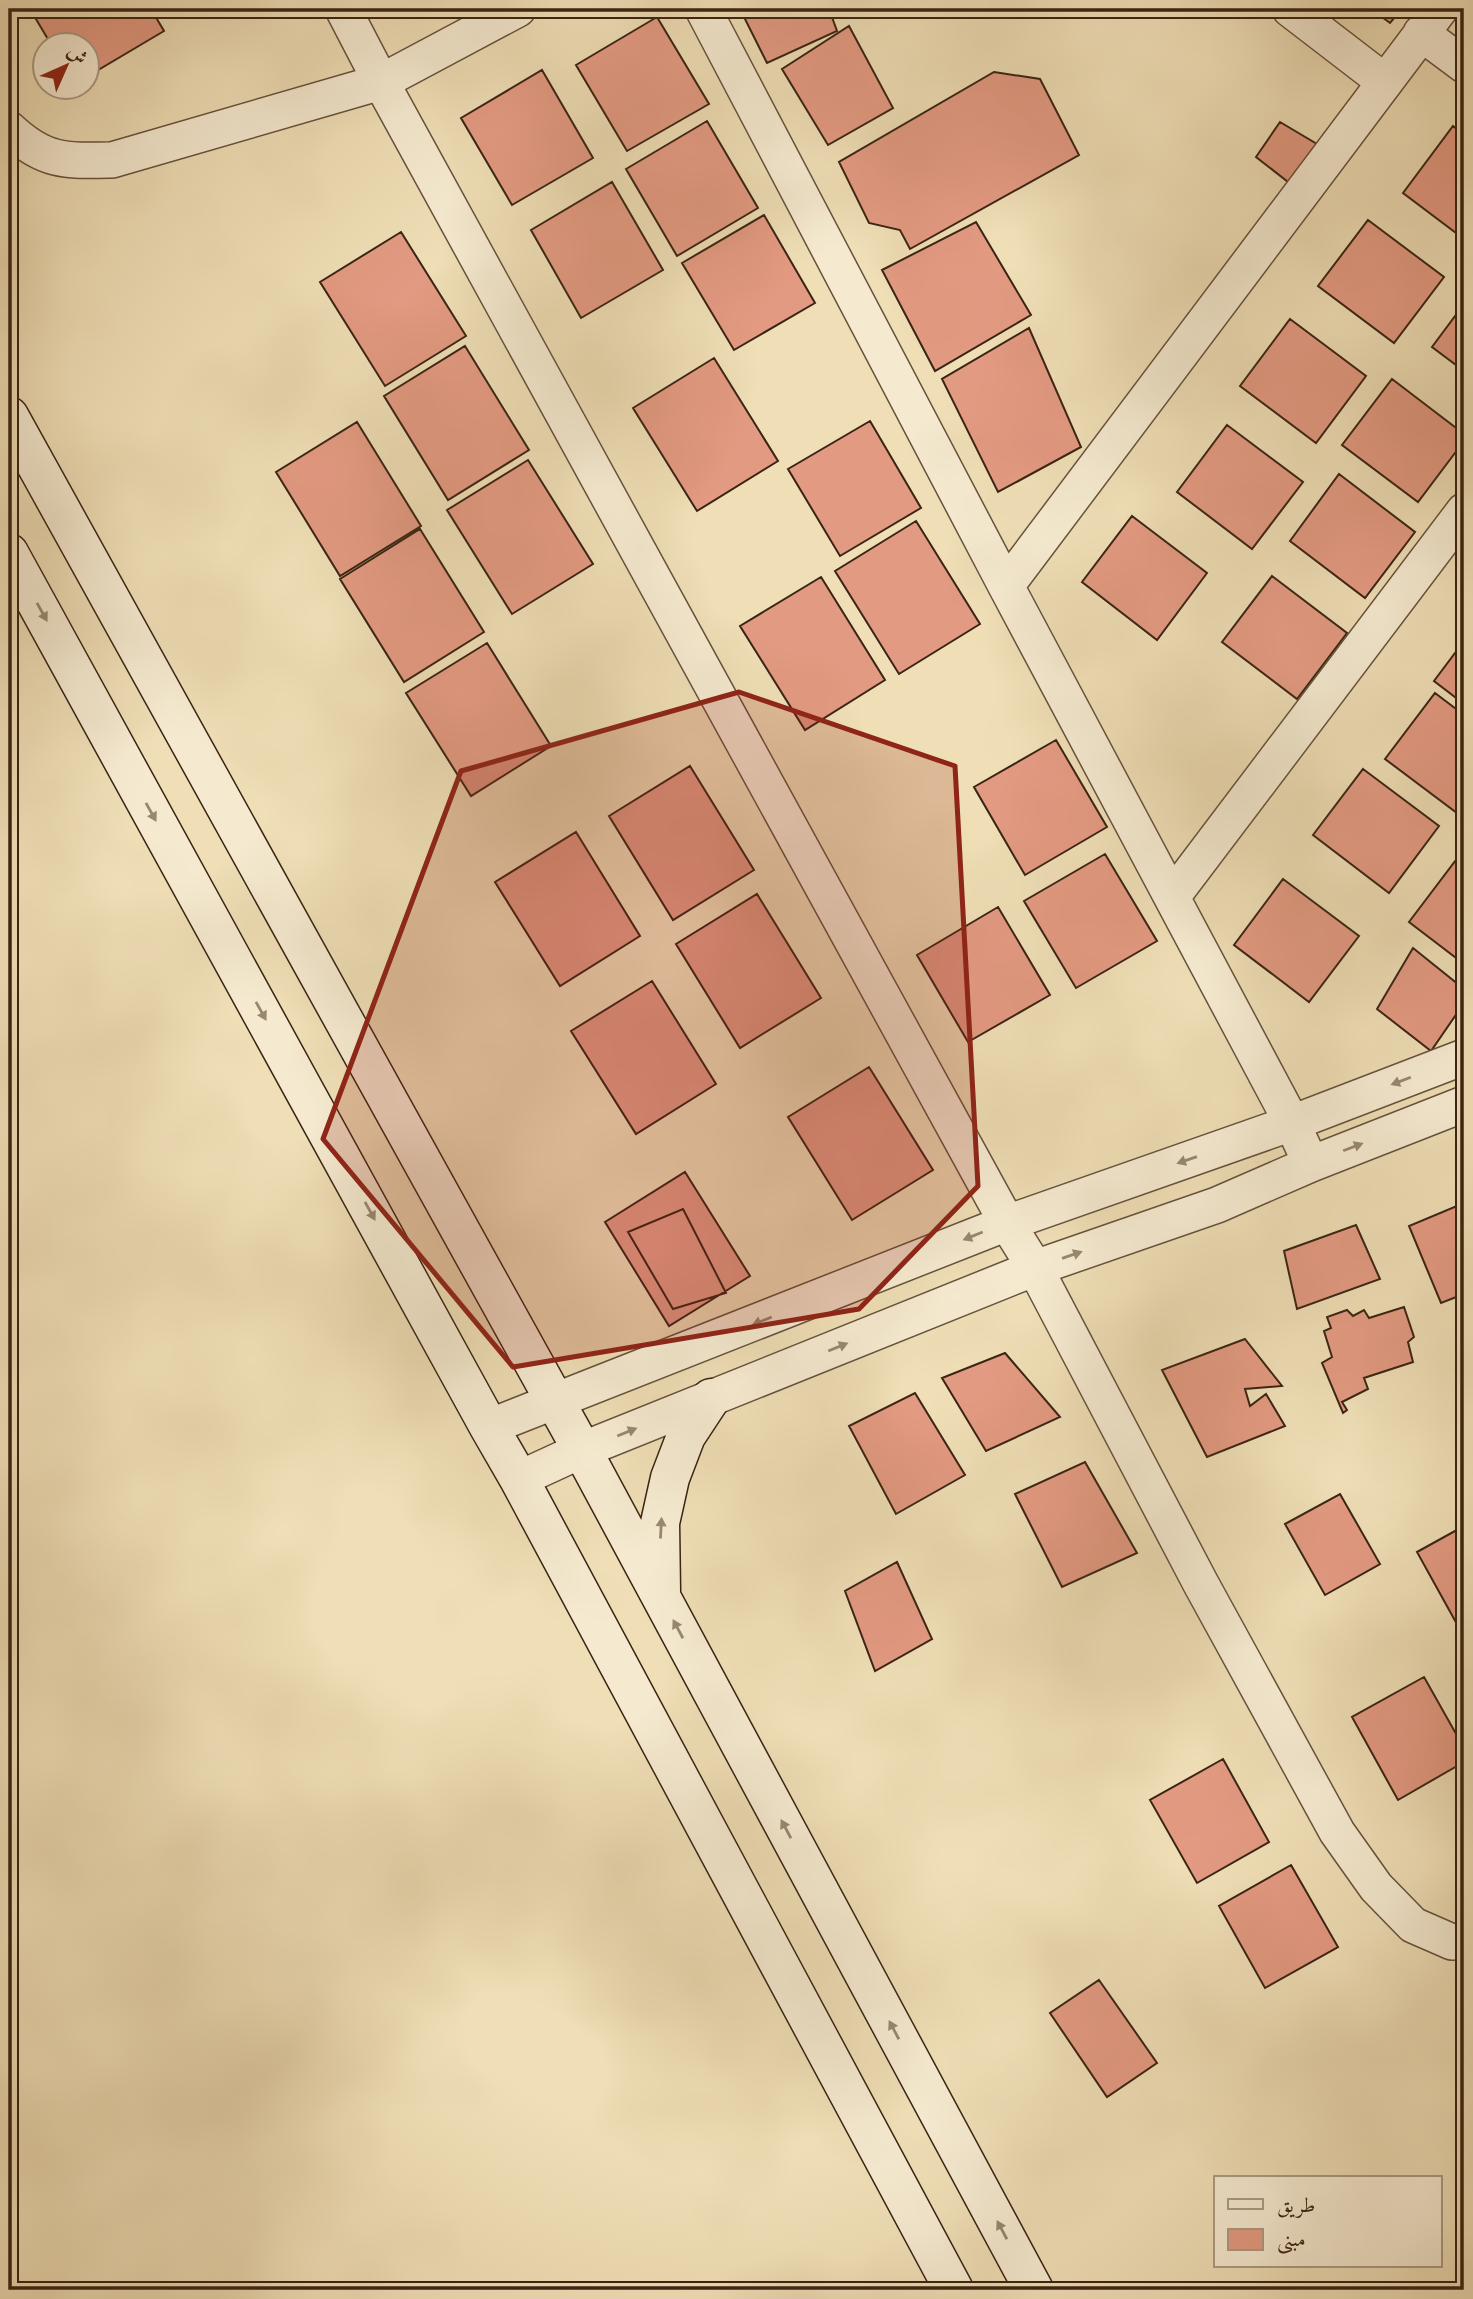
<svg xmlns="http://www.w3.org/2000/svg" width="1473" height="2299" font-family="'IM FELL DW Pica',Amiri,serif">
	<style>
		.building { fill: #e39a82; stroke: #3a2413; stroke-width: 2 }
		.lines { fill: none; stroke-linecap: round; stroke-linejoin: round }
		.street-casing { stroke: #67523c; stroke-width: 38 }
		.secondary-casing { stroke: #3a2413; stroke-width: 41 }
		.street { stroke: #f5ead0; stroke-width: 35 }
		.secondary { stroke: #f5ead0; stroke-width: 38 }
		.oneway { fill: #988772 }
		.marked { fill: #8f2418; fill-opacity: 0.2; stroke: #8f2418; stroke-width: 5; stroke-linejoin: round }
	</style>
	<rect width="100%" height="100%" fill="#efdeb6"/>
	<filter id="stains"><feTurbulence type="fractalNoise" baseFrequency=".00286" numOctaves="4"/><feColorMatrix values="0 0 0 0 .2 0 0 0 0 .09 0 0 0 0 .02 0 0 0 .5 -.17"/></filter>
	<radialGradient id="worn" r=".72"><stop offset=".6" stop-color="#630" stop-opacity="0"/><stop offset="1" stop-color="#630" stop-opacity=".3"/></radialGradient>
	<path class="building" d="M 30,9 L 151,9 L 164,31 L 88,76 L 88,46 L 52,46 Z
		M 740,9 L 829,9 L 837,31 L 767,63 Z
		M 1371,9 L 1402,9 L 1390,23 Z
		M 657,17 L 709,104 L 627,151 L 576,65 Z
		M 849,26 L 893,108 L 828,145 L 782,69 Z
		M 542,70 L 593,158 L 512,205 L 461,118 Z
		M 994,72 L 1040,79 L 1079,155 L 910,249 L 900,230 L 869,223 L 839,162 Z
		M 707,121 L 758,208 L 677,256 L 626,169 Z
		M 1280,122 L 1322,147 L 1292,185 L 1256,157 Z
		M 1453,126 L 1464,135 L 1464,239 L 1403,193 Z
		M 612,182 L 663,270 L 581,318 L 531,230 Z
		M 764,215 L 815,303 L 734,350 L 682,263 Z
		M 1368,220 L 1444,277 L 1394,343 L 1318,286 Z
		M 976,222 L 1031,315 L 935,371 L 882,270 Z
		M 401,232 L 466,336 L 385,386 L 320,282 Z
		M 1464,304 L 1464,371 L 1432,347 Z
		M 1290,319 L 1366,376 L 1316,443 L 1240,386 Z
		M 1029,328 L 1081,447 L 998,492 L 942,379 Z
		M 465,346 L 529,450 L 448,500 L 384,396 Z
		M 714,358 L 778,461 L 697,511 L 633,408 Z
		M 1392,379 L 1464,434 L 1464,441 L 1418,502 L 1342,445 Z
		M 870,421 L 921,508 L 840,556 L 788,469 Z
		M 357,422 L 421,526 L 340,576 L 276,472 Z
		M 1227,425 L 1303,482 L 1252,549 L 1177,492 Z
		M 528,460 L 593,564 L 512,614 L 447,510 Z
		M 1339,474 L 1415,532 L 1365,598 L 1290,541 Z
		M 1132,516 L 1207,573 L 1157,640 L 1082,582 Z
		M 916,521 L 980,624 L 899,674 L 835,571 Z
		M 420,529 L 484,632 L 404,682 L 340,579 Z
		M 1272,576 L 1347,633 L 1297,699 L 1222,642 Z
		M 821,577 L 885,680 L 805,730 L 740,626 Z
		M 1464,641 L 1464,704 L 1434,681 Z
		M 487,643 L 551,746 L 471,796 L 406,693 Z
		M 1435,693 L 1464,715 L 1464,812 L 1461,816 L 1385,759 Z
		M 1056,740 L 1107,827 L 1025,875 L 974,787 Z
		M 690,766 L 754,870 L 673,920 L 609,816 Z
		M 1363,769 L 1439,826 L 1389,893 L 1313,835 Z
		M 576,832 L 640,936 L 560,986 L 495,882 Z
		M 1105,854 L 1157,941 L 1076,988 L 1024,901 Z
		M 1459,856 L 1464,860 L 1464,964 L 1409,922 Z
		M 1283,879 L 1359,936 L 1309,1002 L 1234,945 Z
		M 757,894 L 821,998 L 740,1048 L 676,944 Z
		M 998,907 L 1050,995 L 968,1042 L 917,955 Z
		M 1413,948 L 1464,989 L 1464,1003 L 1431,1051 L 1377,1009 Z
		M 652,981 L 716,1084 L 636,1134 L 571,1031 Z
		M 869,1067 L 933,1170 L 852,1220 L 788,1117 Z
		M 685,1172 L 750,1276 L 669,1326 L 605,1222 Z
		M 1464,1203 L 1464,1294 L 1441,1303 L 1409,1226 Z
		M 683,1209 L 726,1293 L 673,1309 L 628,1232 Z
		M 1356,1225 L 1380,1279 L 1297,1309 L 1284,1251 Z
		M 1404,1307 L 1414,1337 L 1408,1342 L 1413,1362 L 1364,1378 L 1368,1389 L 1342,1402 L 1347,1410 L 1343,1413 L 1322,1363 L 1332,1357 L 1324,1331 L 1331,1328 L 1327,1317 L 1347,1310 L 1353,1316 L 1364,1310 L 1369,1318 Z
		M 1245,1339 L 1282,1386 L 1245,1389 L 1250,1406 L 1266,1394 L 1285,1426 L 1207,1457 L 1162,1370 Z
		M 1005,1353 L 1060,1417 L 986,1451 L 942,1378 Z
		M 915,1393 L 965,1475 L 896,1514 L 849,1426 Z
		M 1085,1462 L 1137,1553 L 1062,1587 L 1015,1494 Z
		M 1340,1494 L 1380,1564 L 1325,1595 L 1285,1524 Z
		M 1464,1526 L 1464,1634 L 1463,1635 L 1417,1552 Z
		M 897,1562 L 932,1639 L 875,1671 L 845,1591 Z
		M 1424,1677 L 1464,1748 L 1464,1762 L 1398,1800 L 1352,1717 Z
		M 1223,1759 L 1269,1842 L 1197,1883 L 1150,1800 Z
		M 1291,1865 L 1338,1947 L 1265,1988 L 1219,1906 Z
		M 1099,1980 L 1157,2063 L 1107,2097 L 1050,2013 Z"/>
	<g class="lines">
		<g class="street-casing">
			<path id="street" d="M 343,9 L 381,82 L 1007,1223 L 1035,1268 L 1201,1584 L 1337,1832 L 1376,1887 L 1413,1925 L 1452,1942 L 1464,1941
				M 703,9 L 1006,586 L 1292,1123 L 1311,1164
				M 1290,9 L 1385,82
				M 1421,33 L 1464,65
				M 9,129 C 44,162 65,161 112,160 L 381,82 L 518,9
				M 1006,586 L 1440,9
				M 1172,897 L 1464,511
				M 489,1427 L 1007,1223 L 1292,1123 L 1464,1057
				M 519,1479 L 582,1450 L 1035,1268 L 1217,1205 L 1311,1164 L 1464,1104"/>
		</g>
		<g class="secondary-casing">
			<path id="secondary" d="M 9,416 L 582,1450 L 1034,2290
				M 9,553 L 489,1427 L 519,1479 L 954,2290
				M 661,1591 L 660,1523 L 670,1478 L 686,1436 L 711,1398"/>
		</g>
		<use href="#street" class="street"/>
		<use href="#secondary" class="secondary"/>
	</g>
	<defs><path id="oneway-solid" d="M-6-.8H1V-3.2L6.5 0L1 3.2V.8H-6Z" transform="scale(1.75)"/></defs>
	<g class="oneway">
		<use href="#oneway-solid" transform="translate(42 612) rotate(61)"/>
		<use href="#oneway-solid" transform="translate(151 812) rotate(61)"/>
		<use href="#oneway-solid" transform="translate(261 1011) rotate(61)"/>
		<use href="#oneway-solid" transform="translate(1401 1081) rotate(159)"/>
		<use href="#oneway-solid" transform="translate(1353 1147) rotate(-21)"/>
		<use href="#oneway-solid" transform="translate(1187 1160) rotate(161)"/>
		<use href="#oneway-solid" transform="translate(370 1211) rotate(61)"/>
		<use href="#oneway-solid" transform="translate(973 1236) rotate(158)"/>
		<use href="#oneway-solid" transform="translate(1072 1255) rotate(-19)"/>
		<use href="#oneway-solid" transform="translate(762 1321) rotate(158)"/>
		<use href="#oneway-solid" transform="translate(838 1347) rotate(-22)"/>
		<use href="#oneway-solid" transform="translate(627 1432) rotate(-22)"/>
		<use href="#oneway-solid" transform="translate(661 1528) rotate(-87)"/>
		<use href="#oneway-solid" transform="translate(678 1629) rotate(-118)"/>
		<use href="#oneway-solid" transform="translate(786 1829) rotate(-118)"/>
		<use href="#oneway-solid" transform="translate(894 2030) rotate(-118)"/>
		<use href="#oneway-solid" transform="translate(1002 2230) rotate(-118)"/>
	</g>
	<path class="marked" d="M 739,692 L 955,766 L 978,1186 L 859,1309 L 513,1367 L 323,1139 L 461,771 Z"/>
	<rect width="1473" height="2299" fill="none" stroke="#efdeb6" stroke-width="35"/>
	<rect x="10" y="10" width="1452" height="2278" fill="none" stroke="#3a2413" stroke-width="3.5"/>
	<rect x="18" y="18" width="1438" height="2264" fill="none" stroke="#3a2413" stroke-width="2"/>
	<rect x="1214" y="2176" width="228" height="91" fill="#f5ead0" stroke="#aa9b84" stroke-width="2"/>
	<rect x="1228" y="2199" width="35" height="10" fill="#f5ead0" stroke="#aa9b84" stroke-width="2"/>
	<text x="1277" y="2212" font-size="21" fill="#3a2413">طريق</text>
	<rect x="1228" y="2229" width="35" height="21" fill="#e39a82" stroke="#aa9b84" stroke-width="2"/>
	<text x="1277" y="2246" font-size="21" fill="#3a2413">مبنى</text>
	<g transform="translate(66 66) rotate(45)"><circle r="33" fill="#f5ead0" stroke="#aa9b84" stroke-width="2"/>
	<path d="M0-5L12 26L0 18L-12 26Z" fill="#8f2418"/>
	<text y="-10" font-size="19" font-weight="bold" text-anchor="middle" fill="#3a2413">ش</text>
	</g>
	<rect width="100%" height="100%" filter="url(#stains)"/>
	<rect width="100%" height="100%" fill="url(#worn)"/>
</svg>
